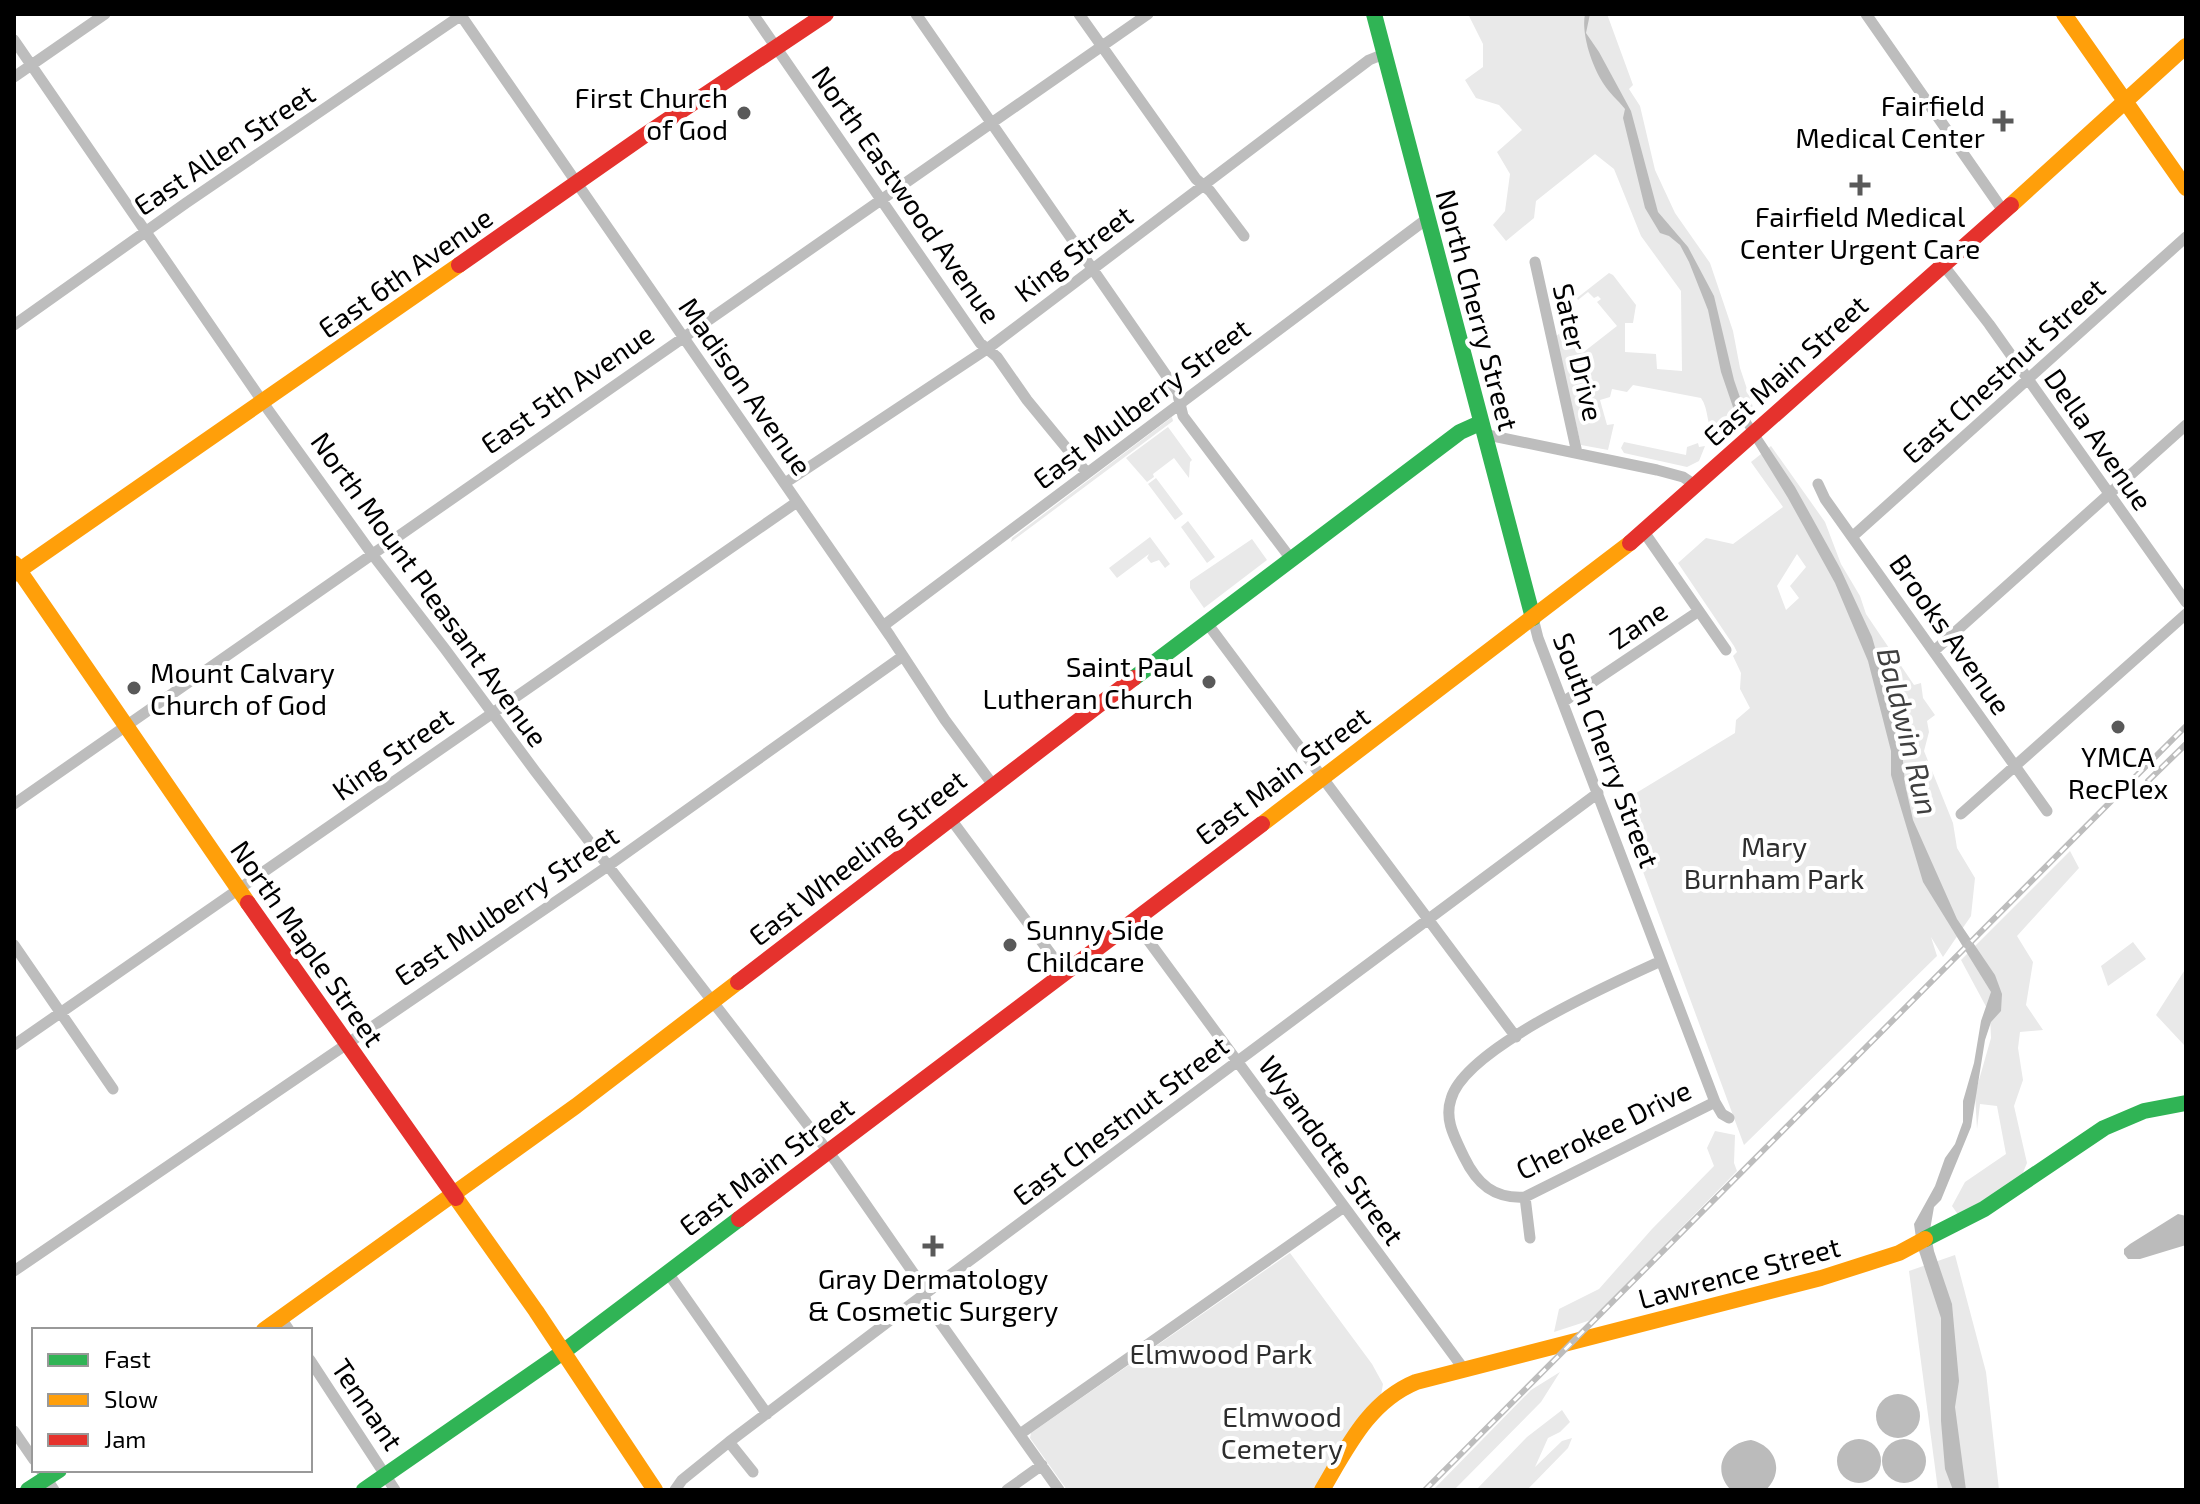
<svg xmlns="http://www.w3.org/2000/svg" width="2200" height="1504" font-family="'Exo 2',sans-serif">
	<style>
		.green { fill: #e9e9e9; fill-rule: evenodd }
		.water { fill: #bbb }
		.lines { fill: none; stroke-linecap: round; stroke-linejoin: round }
		.street { stroke: #bdbdbd; stroke-width: 11 }
		.fast { stroke: #30b455; stroke-width: 16 }
		.slow { stroke: #ff9f0a; stroke-width: 16 }
		.jam { stroke: #e5322d; stroke-width: 16 }
		.rail-casing { stroke: #bdbdbd; stroke-width: 6 }
		.rail { stroke: #fff; stroke-width: 3; stroke-dasharray: 9; stroke-linecap: butt }
		.poi-dot { fill: #595959; stroke: #fff; stroke-width: 3 }
		.labels { text-anchor: middle; dominant-baseline: central; stroke-width: 8; stroke-linejoin: round; paint-order: stroke }
		.poi-label { font-size: 28px; fill: #000; stroke: #fff; text-anchor: end }
		.street-label { font-size: 28px; fill: #000; stroke: #fff }
		.park-label { font-size: 28px; fill: #2e2e2e; stroke: #fff }
		.water-label { font-size: 30px; font-style: italic; fill: #3f3f3f; stroke: #fff }
	</style>
	<rect width="100%" height="100%" fill="#fff"/>
	<path class="green" d="M 1468,14 L 1607,14 L 1633,85 L 1629,89 L 1640,106 L 1655,170 L 1675,213 L 1710,263 L 1733,331 L 1740,368 L 1754,410 L 1731,432 L 1727,434 L 1717,432 L 1714,436 C 1706,424 1709,409 1701,398 L 1633,385 L 1627,392 L 1612,389 L 1610,397 L 1600,400 L 1607,425 L 1614,424 L 1608,450 L 1581,445 L 1555,337 L 1569,326 L 1574,334 L 1573,337 L 1585,351 L 1617,326 L 1597,302 L 1601,299 L 1598,296 L 1594,298 L 1588,292 L 1578,300 L 1577,298 L 1609,273 L 1613,275 L 1636,305 L 1633,323 L 1625,323 L 1625,352 L 1656,354 L 1657,369 L 1682,371 L 1681,291 L 1641,236 L 1614,169 L 1595,154 L 1536,201 L 1534,218 L 1506,241 L 1493,225 L 1505,211 L 1510,174 L 1497,152 L 1522,130 L 1499,105 L 1476,98 L 1465,80 L 1483,67 L 1483,44 Z
		M 1172,417 L 1173,421 L 1011,542 L 1012,538 Z
		M 1168,427 L 1192,460 L 1190,462 L 1189,478 L 1174,458 L 1153,474 L 1154,477 L 1147,482 L 1126,458 Z
		M 1624,442 L 1686,455 L 1687,447 L 1698,443 L 1699,447 L 1705,446 L 1699,461 L 1687,467 L 1624,453 L 1621,448 Z
		M 1771,446 L 1825,522 L 1841,564 L 1860,596 L 1866,614 L 1914,685 L 1921,683 L 1923,698 L 1935,715 L 1927,721 L 1929,732 L 1924,751 L 1953,823 L 1957,848 L 1975,878 L 1971,916 L 1943,957 L 1931,937 L 1937,956 L 1744,1145 L 1618,804 L 1735,733 L 1736,720 L 1750,708 L 1740,689 L 1741,673 L 1733,656 L 1737,652 L 1734,646 L 1678,563 L 1706,538 L 1733,544 L 1783,507 L 1751,462 ZM 1797,554 L 1806,567 L 1790,586 L 1799,598 L 1786,610 L 1777,586 Z
		M 1156,478 L 1183,514 L 1175,520 L 1148,484 Z
		M 1188,521 L 1215,557 L 1207,563 L 1181,527 Z
		M 1150,537 L 1170,564 L 1165,568 L 1159,560 L 1151,563 L 1147,558 L 1149,554 L 1117,578 L 1109,568 Z
		M 1252,539 L 1267,560 L 1204,608 L 1190,588 L 1190,581 Z
		M 2070,851 L 2079,868 L 2017,936 L 2033,962 L 2026,1005 L 2043,1030 L 2020,1032 L 2018,1048 L 2023,1080 L 2014,1106 L 2027,1163 L 2022,1175 L 1959,1216 L 1952,1206 L 1965,1182 L 2006,1154 L 1997,1106 L 1980,1104 L 1977,1129 L 1975,1094 L 1991,1038 L 1990,1014 L 1961,960 Z
		M 2133,942 L 2146,959 L 2108,986 L 2101,966 Z
		M 2186,968 L 2186,1043 L 2184,1045 L 2156,1015 Z
		M 1715,1131 L 1735,1135 L 1734,1163 L 1737,1171 L 1591,1320 L 1554,1332 L 1559,1309 L 1599,1289 L 1652,1229 L 1714,1166 L 1707,1148 Z
		M 1290,1253 L 1372,1364 L 1383,1384 L 1381,1395 L 1316,1490 L 1067,1490 L 1030,1438 L 1031,1433 Z
		M 1955,1255 L 1986,1372 L 1999,1490 L 1938,1490 L 1909,1271 Z
		M 1560,1372 L 1541,1402 L 1454,1490 L 1433,1490 L 1531,1390 Z
		M 1562,1410 L 1570,1422 L 1560,1432 L 1548,1438 L 1535,1467 L 1562,1441 L 1572,1438 L 1568,1448 L 1527,1490 L 1476,1490 L 1527,1437 Z"/>
	<path class="water" d="M 1585,14 L 1590,14 L 1586,33 L 1599,52 L 1631,111 L 1658,212 L 1688,247 L 1714,296 L 1734,380 L 1745,412 L 1795,487 L 1840,568 L 1872,637 L 1901,738 L 1905,784 L 1913,820 L 1957,919 L 1995,975 L 2002,994 L 2001,1011 L 1991,1022 L 1985,1040 L 1971,1127 L 1941,1200 L 1934,1207 L 1930,1230 L 1934,1251 L 1952,1304 L 1959,1381 L 1955,1407 L 1966,1490 L 1953,1490 L 1945,1469 L 1941,1421 L 1941,1318 L 1917,1245 L 1914,1224 L 1935,1186 L 1945,1158 L 1955,1144 L 1963,1122 L 1963,1101 L 1974,1063 L 1981,1021 L 1991,992 L 1923,882 L 1891,775 L 1891,751 L 1868,661 L 1835,583 L 1788,498 L 1734,410 L 1721,372 L 1708,310 L 1689,262 L 1680,245 L 1669,236 L 1660,233 L 1645,208 L 1623,118 L 1625,109 C 1618,100 1609,93 1603,83 C 1592,66 1581,34 1585,14 Z
		M 2178,1214 L 2186,1216 L 2186,1245 L 2140,1259 L 2128,1259 L 2124,1254 L 2124,1249 L 2130,1244 Z
		M1876 1416a22 22 0 1 1 44 0a22 22 0 1 1-44 0Z
		M1837 1461a22 22 0 1 1 44 0a22 22 0 1 1-44 0Z
		M1882 1461a22 22 0 1 1 44 0a22 22 0 1 1-44 0Z
		M 1751,1440 C 1776,1446 1785,1471 1766,1490 L 1731,1490 C 1711,1470 1724,1443 1751,1440 Z"/>
	<g class="lines">
		<path class="street" d="M 460,14 L 890,636 L 945,720 L 993,785
			M 753,14 L 980,343 L 997,357 L 1027,400 L 1087,473
			M 916,14 L 1177,391 L 1183,416 L 1291,559
			M 1079,14 L 1196,179 L 1210,191 L 1244,236
			M 1866,14 L 2004,212
			M 14,40 L 269,411 L 372,554 L 445,649 L 535,771 L 837,1163 L 921,1284 L 927,1304 L 1059,1490
			M 14,77 L 105,14
			M 1535,262 L 1577,453
			M 1944,266 L 1989,324 L 2186,602
			M 14,325 L 186,203 L 463,14
			M 1483,434 L 1657,470 L 1683,477 L 1695,485
			M 785,483 L 987,349 L 1369,60 L 1384,54
			M 1818,484 L 1825,499 L 2047,811
			M 1644,532 L 1726,650
			M 1852,537 L 2186,237
			M 1533,618 L 1538,638 L 1715,1102 L 1722,1114 L 1729,1118
			M 1207,623 L 1516,1037
			M 883,626 L 1428,218
			M 1934,651 L 2186,425
			M 1563,702 L 1699,611
			M 14,804 L 1148,14
			M 1961,814 L 2186,614
			M 950,818 L 1065,973
			M 1134,921 L 1463,1368
			M 14,945 L 113,1089
			M 1661,961 C 1613,983 1465,1048 1451,1099 C 1444,1120 1455,1138 1464,1157 C 1477,1184 1494,1199 1525,1197 L 1715,1102
			M 14,1045 L 797,502
			M 1525,1197 L 1530,1238
			M 14,1271 L 608,866 L 903,656
			M 668,1273 L 767,1414
			M 281,1318 L 289,1330
			M 310,1360 L 395,1490
			M 14,1431 L 34,1460
			M 1020,1434 L 1344,1207
			M 729,1442 L 753,1472
			M 41,1470 L 54,1490
			M 675,1490 L 682,1480 L 729,1442 L 914,1302 L 1598,793
			M 1007,1490 L 1042,1465"/>
		<path class="fast" d="M 1374,14 L 1533,618
			M 1134,678 L 1460,432 L 1480,423
			M 1925,1239 L 1984,1209 L 2104,1128 L 2144,1111 L 2186,1103
			M 28,1490 L 59,1470
			M 364,1490 L 563,1352 L 739,1219"/>
		<path class="slow" d="M 2064,14 L 2186,188
			M 2011,205 L 2186,46
			M 14,563 L 248,903
			M 14,574 L 459,265
			M 1262,824 L 1630,543
			M 456,1198 L 536,1311 L 655,1490
			M 264,1330 L 576,1106 L 738,982
			M 1322,1490 C 1347,1448 1368,1402 1416,1382 L 1821,1278 L 1899,1253 L 1925,1239"/>
		<path class="jam" d="M 459,265 L 645,135 L 826,14
			M 1630,543 L 2011,205
			M 248,903 L 456,1198
			M 738,982 L 1134,678
			M 739,1219 L 1262,824"/>
		<g class="rail-casing">
			<path id="rail" d="M 2148,781 L 2186,744
				M 1425,1490 L 2186,726"/>
		</g>
		<use href="#rail" class="rail"/>
	</g>
	<g class="poi-dot">
		<circle cx="744" cy="113" r="8"/>
		<path d="M1999 109h8v8h8v8h-8v8h-8v-8h-8v-8h8z"/>
		<path d="M1856 173h8v8h8v8h-8v8h-8v-8h-8v-8h8z"/>
		<circle cx="1209" cy="682" r="8"/>
		<circle cx="134" cy="688" r="8"/>
		<circle cx="2118" cy="727" r="8"/>
		<circle cx="1010" cy="945" r="8"/>
		<path d="M929 1234h8v8h8v8h-8v8h-8v-8h-8v-8h8z"/>
	</g>
	<g class="labels">
		<g class="poi-label">
			<text x="728" y="97">First Church<tspan x="728" dy="32">of God</tspan></text>
			<text x="1985" y="105">Fairfield<tspan x="1985" dy="32">Medical Center</tspan></text>
			<text x="1860" y="216" text-anchor="middle">Fairfield Medical<tspan x="1860" dy="32">Center Urgent Care</tspan></text>
			<text x="1193" y="666">Saint Paul<tspan x="1193" dy="32">Lutheran Church</tspan></text>
			<text x="150" y="672" text-anchor="start">Mount Calvary<tspan x="150" dy="32">Church of God</tspan></text>
			<text x="2118" y="756" text-anchor="middle">YMCA<tspan x="2118" dy="32">RecPlex</tspan></text>
			<text x="1026" y="929" text-anchor="start">Sunny Side<tspan x="1026" dy="32">Childcare</tspan></text>
			<text x="933" y="1278" text-anchor="middle">Gray Dermatology<tspan x="933" dy="32">&amp; Cosmetic Surgery</tspan></text>
		</g>
		<g class="street-label">
			<text transform="translate(224 149) rotate(-34)">East Allen Street</text>
			<text transform="translate(907 194) rotate(55)">North Eastwood Avenue</text>
			<text transform="translate(1073 253) rotate(-37)">King Street</text>
			<text transform="translate(405 272) rotate(-35)">East 6th Avenue</text>
			<text transform="translate(1478 310) rotate(75)">North Cherry Street</text>
			<text transform="translate(1579 352) rotate(77)">Sater Drive</text>
			<text transform="translate(1785 370) rotate(-42)">East Main Street</text>
			<text transform="translate(2003 370) rotate(-42)">East Chestnut Street</text>
			<text transform="translate(746 386) rotate(55)">Madison Avenue</text>
			<text transform="translate(567 388) rotate(-35)">East 5th Avenue</text>
			<text transform="translate(1141 403) rotate(-37)">East Mulberry Street</text>
			<text transform="translate(2099 439) rotate(55)">Della Avenue</text>
			<text transform="translate(430 589) rotate(54)">North Mount Pleasant Avenue</text>
			<text transform="translate(1638 624) rotate(-34)">Zane</text>
			<text transform="translate(1951 634) rotate(55)">Brooks Avenue</text>
			<text transform="translate(1607 750) rotate(69)">South Cherry Street</text>
			<text transform="translate(392 753) rotate(-35)">King Street</text>
			<text transform="translate(1282 775) rotate(-37)">East Main Street</text>
			<text transform="translate(857 857) rotate(-38)">East Wheeling Street</text>
			<text transform="translate(506 905) rotate(-34)">East Mulberry Street</text>
			<text transform="translate(308 943) rotate(55)">North Maple Street</text>
			<text transform="translate(1120 1120) rotate(-37)">East Chestnut Street</text>
			<text transform="translate(1603 1129) rotate(-26)">Cherokee Drive</text>
			<text transform="translate(1332 1150) rotate(54)">Wyandotte Street</text>
			<text transform="translate(766 1166) rotate(-37)">East Main Street</text>
			<text transform="translate(1739 1272) rotate(-15)">Lawrence Street</text>
			<text transform="translate(368 1404) rotate(56)">Tennant</text>
		</g>
		<g class="park-label">
			<text x="1774" y="846">Mary<tspan x="1774" dy="32">Burnham Park</tspan></text>
			<text x="1221" y="1353">Elmwood Park</text>
			<text x="1282" y="1416">Elmwood<tspan x="1282" dy="32">Cemetery</tspan></text>
		</g>
		<g class="water-label">
			<text transform="translate(1909 731) rotate(76)">Baldwin Run</text>
		</g>
	</g>
	<rect width="2200" height="1504" fill="none" stroke="#000000" stroke-width="32"/>
	<rect x="32" y="1328" width="280" height="144" fill="#ffffff" stroke="#999999" stroke-width="2"/>
	<rect x="48" y="1354" width="40" height="12" fill="#30b455" stroke="#999999" stroke-width="2"/>
	<text x="104" y="1368" font-size="24" fill="#000000">Fast</text>
	<rect x="48" y="1394" width="40" height="12" fill="#ff9f0a" stroke="#999999" stroke-width="2"/>
	<text x="104" y="1408" font-size="24" fill="#000000">Slow</text>
	<rect x="48" y="1434" width="40" height="12" fill="#e5322d" stroke="#999999" stroke-width="2"/>
	<text x="104" y="1448" font-size="24" fill="#000000">Jam</text>
</svg>
